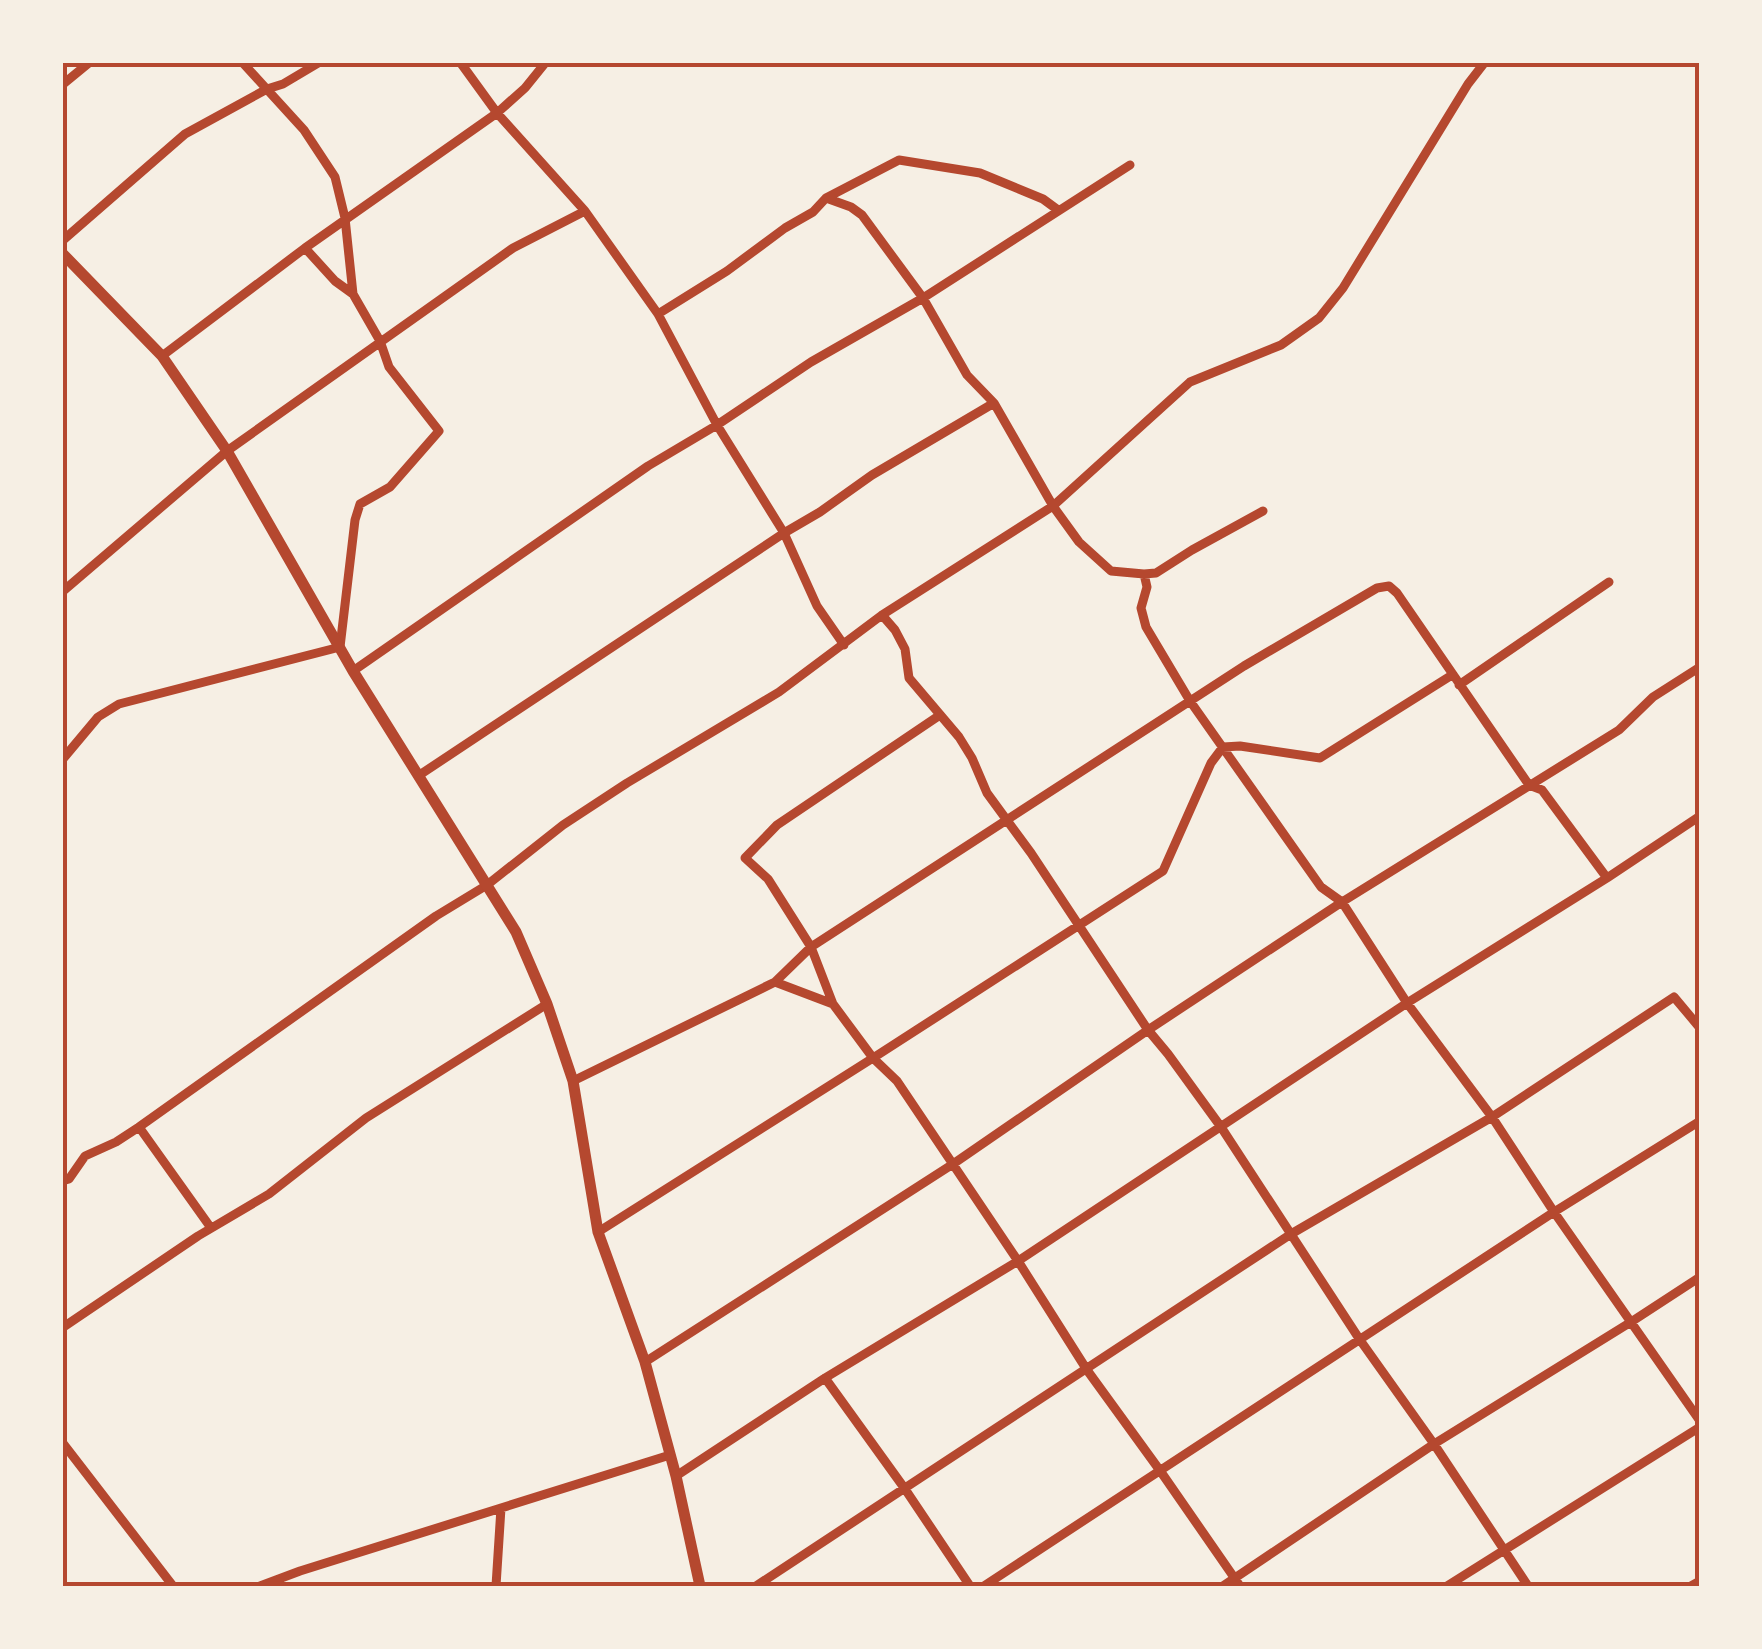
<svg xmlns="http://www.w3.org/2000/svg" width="1762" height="1649" font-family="Rubik,sans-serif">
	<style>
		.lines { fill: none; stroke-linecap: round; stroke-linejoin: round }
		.minor { stroke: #b5482f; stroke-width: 9 }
		.tertiary { stroke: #b5482f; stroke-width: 11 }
		.neatline { fill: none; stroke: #b5482f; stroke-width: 4 }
	</style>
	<rect width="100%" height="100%" fill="#f6efe4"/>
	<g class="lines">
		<path class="minor" d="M 460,62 L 497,113 L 585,211 L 658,314 L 717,425 L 784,533 L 820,512 L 872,475 L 994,403
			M 62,85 L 90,62
			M 826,198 L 899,160 L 980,173 L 1043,199 L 1058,210
			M 62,241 L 185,134 L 267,89 L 283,84 L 320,62
			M 305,248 L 497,113 L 525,88 L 546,62
			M 658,314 L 727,271 L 785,228 L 813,212 L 826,198 L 851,207 L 862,215 L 923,298 L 967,375 L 994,403 L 1053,506 L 1079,542 L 1111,571 L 1144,574 L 1156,573 L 1192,550 L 1263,511
			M 162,356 L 305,248 L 335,281 L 353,294
			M 1144,574 L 1147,587 L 1141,608 L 1146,627 L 1190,701 L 1321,887 L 1342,902 L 1407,1003 L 1492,1117 L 1554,1212 L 1700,1421
			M 62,592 L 227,451 L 513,248 L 585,211
			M 882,615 L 895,630 L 905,649 L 909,678 L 959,737 L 972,758 L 987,793 L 1031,853 L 1148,1030 L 1168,1054 L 1221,1127 L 1360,1340 L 1434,1444 L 1528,1586
			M 353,671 L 648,466 L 717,425 L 811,362 L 923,298 L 1130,165
			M 1459,685 L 1609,582
			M 940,715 L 777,825 L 745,858 L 768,879 L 811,947 L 833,1004 L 873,1058 L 897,1081 L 1018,1261 L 1087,1370 L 1161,1472 L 1240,1586
			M 62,760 L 98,717 L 119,704 L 340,647 L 355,520 L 360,504 L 390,487 L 439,431 L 389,367 L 380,341 L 353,294 L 345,218 L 335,177 L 304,130 L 242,62
			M 418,776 L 784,533 L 817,606 L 844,645
			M 775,982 L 833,1004
			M 573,1081 L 775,982 L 811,947 L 1244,666 L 1377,588 L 1389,586 L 1397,593 L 1529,785 L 1542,790 L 1607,878
			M 139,1127 L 211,1228
			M 62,1181 L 69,1179 L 85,1156 L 116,1142 L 139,1127 L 436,916 L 487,885 L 563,825 L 627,783 L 779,692 L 882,615 L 1053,506 L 1190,382 L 1281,345 L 1319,318 L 1343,288 L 1468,84 L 1485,62
			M 598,1232 L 873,1058 L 1163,871 L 1211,763 L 1223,747 L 1240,746 L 1320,758 L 1452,675
			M 62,1328 L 198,1236 L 269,1194 L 366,1118 L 547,1004
			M 645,1362 L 953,1164 L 1148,1030 L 1342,902 L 1619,730 L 1653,697 L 1700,667
			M 825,1378 L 905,1489 L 970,1586
			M 62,1442 L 173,1586
			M 676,1476 L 825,1378 L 1018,1261 L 1407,1003 L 1607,878 L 1700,816
			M 260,1586 L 300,1571 L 670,1455
			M 496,1586 L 501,1508
			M 756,1586 L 1291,1234 L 1492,1117 L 1674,997 L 1700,1028
			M 984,1586 L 1554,1212 L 1700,1121
			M 1223,1586 L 1434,1444 L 1631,1322 L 1700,1277
			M 1447,1586 L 1700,1427
			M 1691,1586 L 1700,1581"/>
		<path class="tertiary" d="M 62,253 L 162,356 L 227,451 L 353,671 L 516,932 L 547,1004 L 573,1081 L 598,1232 L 645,1362 L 676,1476 L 700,1586"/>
	</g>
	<rect width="1762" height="1649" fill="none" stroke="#f6efe4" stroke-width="130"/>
	<rect x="65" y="65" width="1632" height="1519" class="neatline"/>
</svg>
